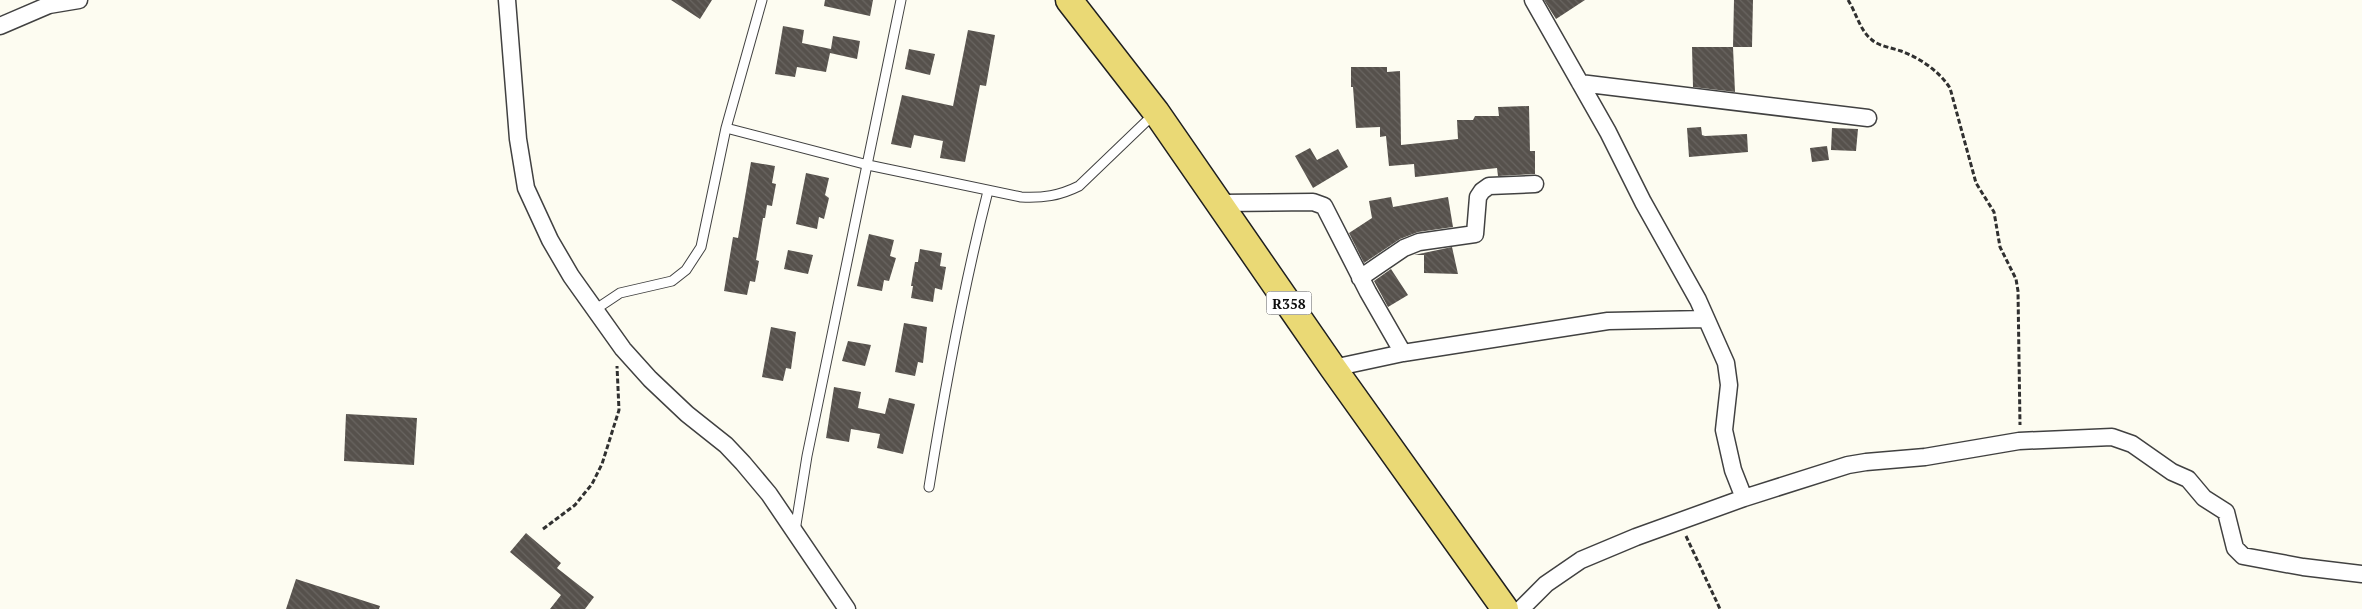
<svg xmlns="http://www.w3.org/2000/svg" width="2362" height="609" font-family="'PT Serif',serif">
	<style>
		.building { fill: url(#building-back-hatch) }
		.lines { fill: none; stroke-linecap: round; stroke-linejoin: round }
		.service-casing { stroke: #414141; stroke-width: 11 }
		.minor-casing { stroke: #414141; stroke-width: 19 }
		.primary-casing { stroke: #1f1f1f; stroke-width: 29 }
		.path { stroke: #303030; stroke-width: 3; stroke-dasharray: 5 2.5; stroke-linecap: butt }
		.service { stroke: #fff; stroke-width: 9 }
		.minor { stroke: #fff; stroke-width: 16 }
		.primary { stroke: #ead975; stroke-width: 26 }
		.labels { text-anchor: middle; dominant-baseline: central; stroke-width: 5; stroke-linejoin: round; paint-order: stroke }
		.shield { fill: #fff; stroke: #565656; stroke-width: 1 }
		.shield-label { font-size: 14px; font-weight: bold; fill: #0e0e0e }
	</style>
	<defs>
		<pattern id="building-back-hatch" width="6" height="6" patternUnits="userSpaceOnUse" patternTransform="scale(1.25)"><rect width="6" height="6" fill="#56514c"/><path d="M-1 5l2 2M0 0l6 6M5-1l2 2" fill="none" stroke="#696561"/></pattern>
	</defs>
	<rect width="100%" height="100%" fill="#fdfcf1"/>
	<path class="building" d="M 671,0 L 712,0 L 700,19 Z
		M 825,0 L 873,0 L 870,16 L 824,6 Z
		M 1544,0 L 1585,0 L 1556,19 Z
		M 1734,0 L 1753,0 L 1752,47 L 1733,47 Z
		M 783,26 L 804,30 L 802,43 L 831,49 L 833,36 L 860,41 L 857,59 L 830,53 L 826,72 L 797,67 L 795,77 L 775,74 Z
		M 968,30 L 995,35 L 986,86 L 980,85 L 965,162 L 940,158 L 943,141 L 914,135 L 911,148 L 891,144 L 902,95 L 953,106 Z
		M 1692,47 L 1733,47 L 1735,92 L 1693,87 Z
		M 909,49 L 935,54 L 930,75 L 905,69 Z
		M 1351,67 L 1387,67 L 1387,72 L 1400,71 L 1401,145 L 1458,139 L 1457,120 L 1473,120 L 1475,116 L 1499,116 L 1498,107 L 1529,106 L 1530,151 L 1535,151 L 1535,174 L 1498,176 L 1497,168 L 1415,177 L 1414,164 L 1389,166 L 1386,136 L 1380,137 L 1380,127 L 1356,128 L 1353,87 L 1351,87 Z
		M 1701,127 L 1702,135 L 1705,136 L 1747,134 L 1748,152 L 1689,157 L 1687,128 Z
		M 1832,128 L 1858,129 L 1856,151 L 1831,150 Z
		M 1827,146 L 1829,160 L 1812,162 L 1810,148 Z
		M 1310,148 L 1317,160 L 1338,149 L 1348,167 L 1313,188 L 1295,156 Z
		M 751,162 L 775,166 L 772,183 L 776,184 L 772,206 L 767,205 L 765,218 L 763,218 L 756,260 L 759,261 L 755,282 L 750,281 L 747,295 L 724,291 L 733,237 L 738,238 Z
		M 806,173 L 829,178 L 825,195 L 829,198 L 824,219 L 819,217 L 817,229 L 796,224 Z
		M 1391,197 L 1393,207 L 1448,197 L 1453,227 L 1418,232 L 1400,239 L 1364,263 L 1349,233 L 1372,218 L 1369,201 Z
		M 869,234 L 894,240 L 890,256 L 896,258 L 889,281 L 884,280 L 882,291 L 857,286 Z
		M 1452,247 L 1458,274 L 1424,273 L 1424,255 L 1414,255 Z
		M 920,249 L 942,253 L 940,266 L 946,267 L 942,290 L 935,288 L 933,302 L 911,298 L 913,286 L 911,286 L 915,262 L 918,262 Z
		M 788,250 L 813,255 L 808,274 L 784,269 Z
		M 1391,269 L 1408,295 L 1388,307 L 1374,281 Z
		M 904,323 L 927,327 L 923,363 L 918,362 L 915,376 L 895,372 Z
		M 771,327 L 796,332 L 791,369 L 786,368 L 783,381 L 762,377 Z
		M 848,341 L 871,345 L 865,366 L 842,361 Z
		M 834,387 L 861,392 L 858,408 L 885,414 L 889,398 L 915,404 L 903,454 L 877,448 L 880,434 L 851,429 L 849,442 L 826,438 Z
		M 346,414 L 417,418 L 414,465 L 344,461 Z
		M 526,533 L 561,563 L 557,568 L 594,597 L 585,609 L 550,609 L 561,595 L 510,552 Z
		M 296,579 L 380,606 L 379,609 L 286,609 Z"/>
	<g class="lines">
		<g class="service-casing">
			<path id="service" d="M 726,128 L 868,165 L 1021,197 C 1043,198 1059,196 1079,186 L 1154,114
				M 596,309 L 620,293 L 672,281 L 686,270 L 701,247 L 726,128 L 762,0
				M 929,487 C 945,387 963,289 988,191
				M 795,531 L 807,456 L 901,0"/>
		</g>
		<g class="minor-casing">
			<path id="minor" d="M 507,0 L 518,139 L 526,188 L 550,240 L 571,276 L 623,349 L 650,379 L 687,414 L 726,445 L 743,463 L 769,494 L 847,609
				M 1533,0 L 1608,132 L 1643,202 L 1698,300 L 1726,363 L 1729,385 L 1724,430 L 1733,470 L 1744,498
				M 0,26 L 49,5 L 79,0
				M 1580,83 L 1868,118
				M 1221,203 L 1313,202 L 1324,206 L 1368,292 L 1403,353
				M 1360,278 L 1404,248 L 1419,242 L 1475,234 L 1478,197 L 1482,191 L 1489,186 L 1535,184
				M 1333,368 L 1403,353 L 1608,321 L 1705,319
				M 1521,609 L 1546,584 L 1581,560 L 1636,537 L 1744,498 L 1848,465 L 1866,462 L 1925,457 L 2019,441 L 2112,437 L 2132,444 L 2172,472 L 2188,479 L 2204,498 L 2226,512 L 2235,548 L 2243,556 L 2303,567 L 2362,574"/>
		</g>
		<g class="primary-casing">
			<path id="primary" d="M 1069,0 L 1156,112 L 1333,368 L 1505,609"/>
		</g>
		<path class="path" d="M 1848,0 C 1856,12 1860,31 1872,40 C 1879,46 1892,48 1901,51 C 1920,58 1939,71 1950,88 L 1976,183 L 1994,212 L 2000,247 L 2016,279 L 2018,291 L 2020,425
			M 543,529 L 575,505 L 592,484 L 602,464 L 619,410 L 617,366
			M 1686,536 L 1720,609"/>
		<use href="#service" class="service"/>
		<use href="#minor" class="minor"/>
		<use href="#primary" class="primary"/>
	</g>
	<g class="labels">
		<rect class="shield" x="1266.5" y="291.5" width="45" height="23" rx="4"/>
		<g class="shield-label">
			<text x="1289" y="303">R358</text>
		</g>
	</g>
</svg>
